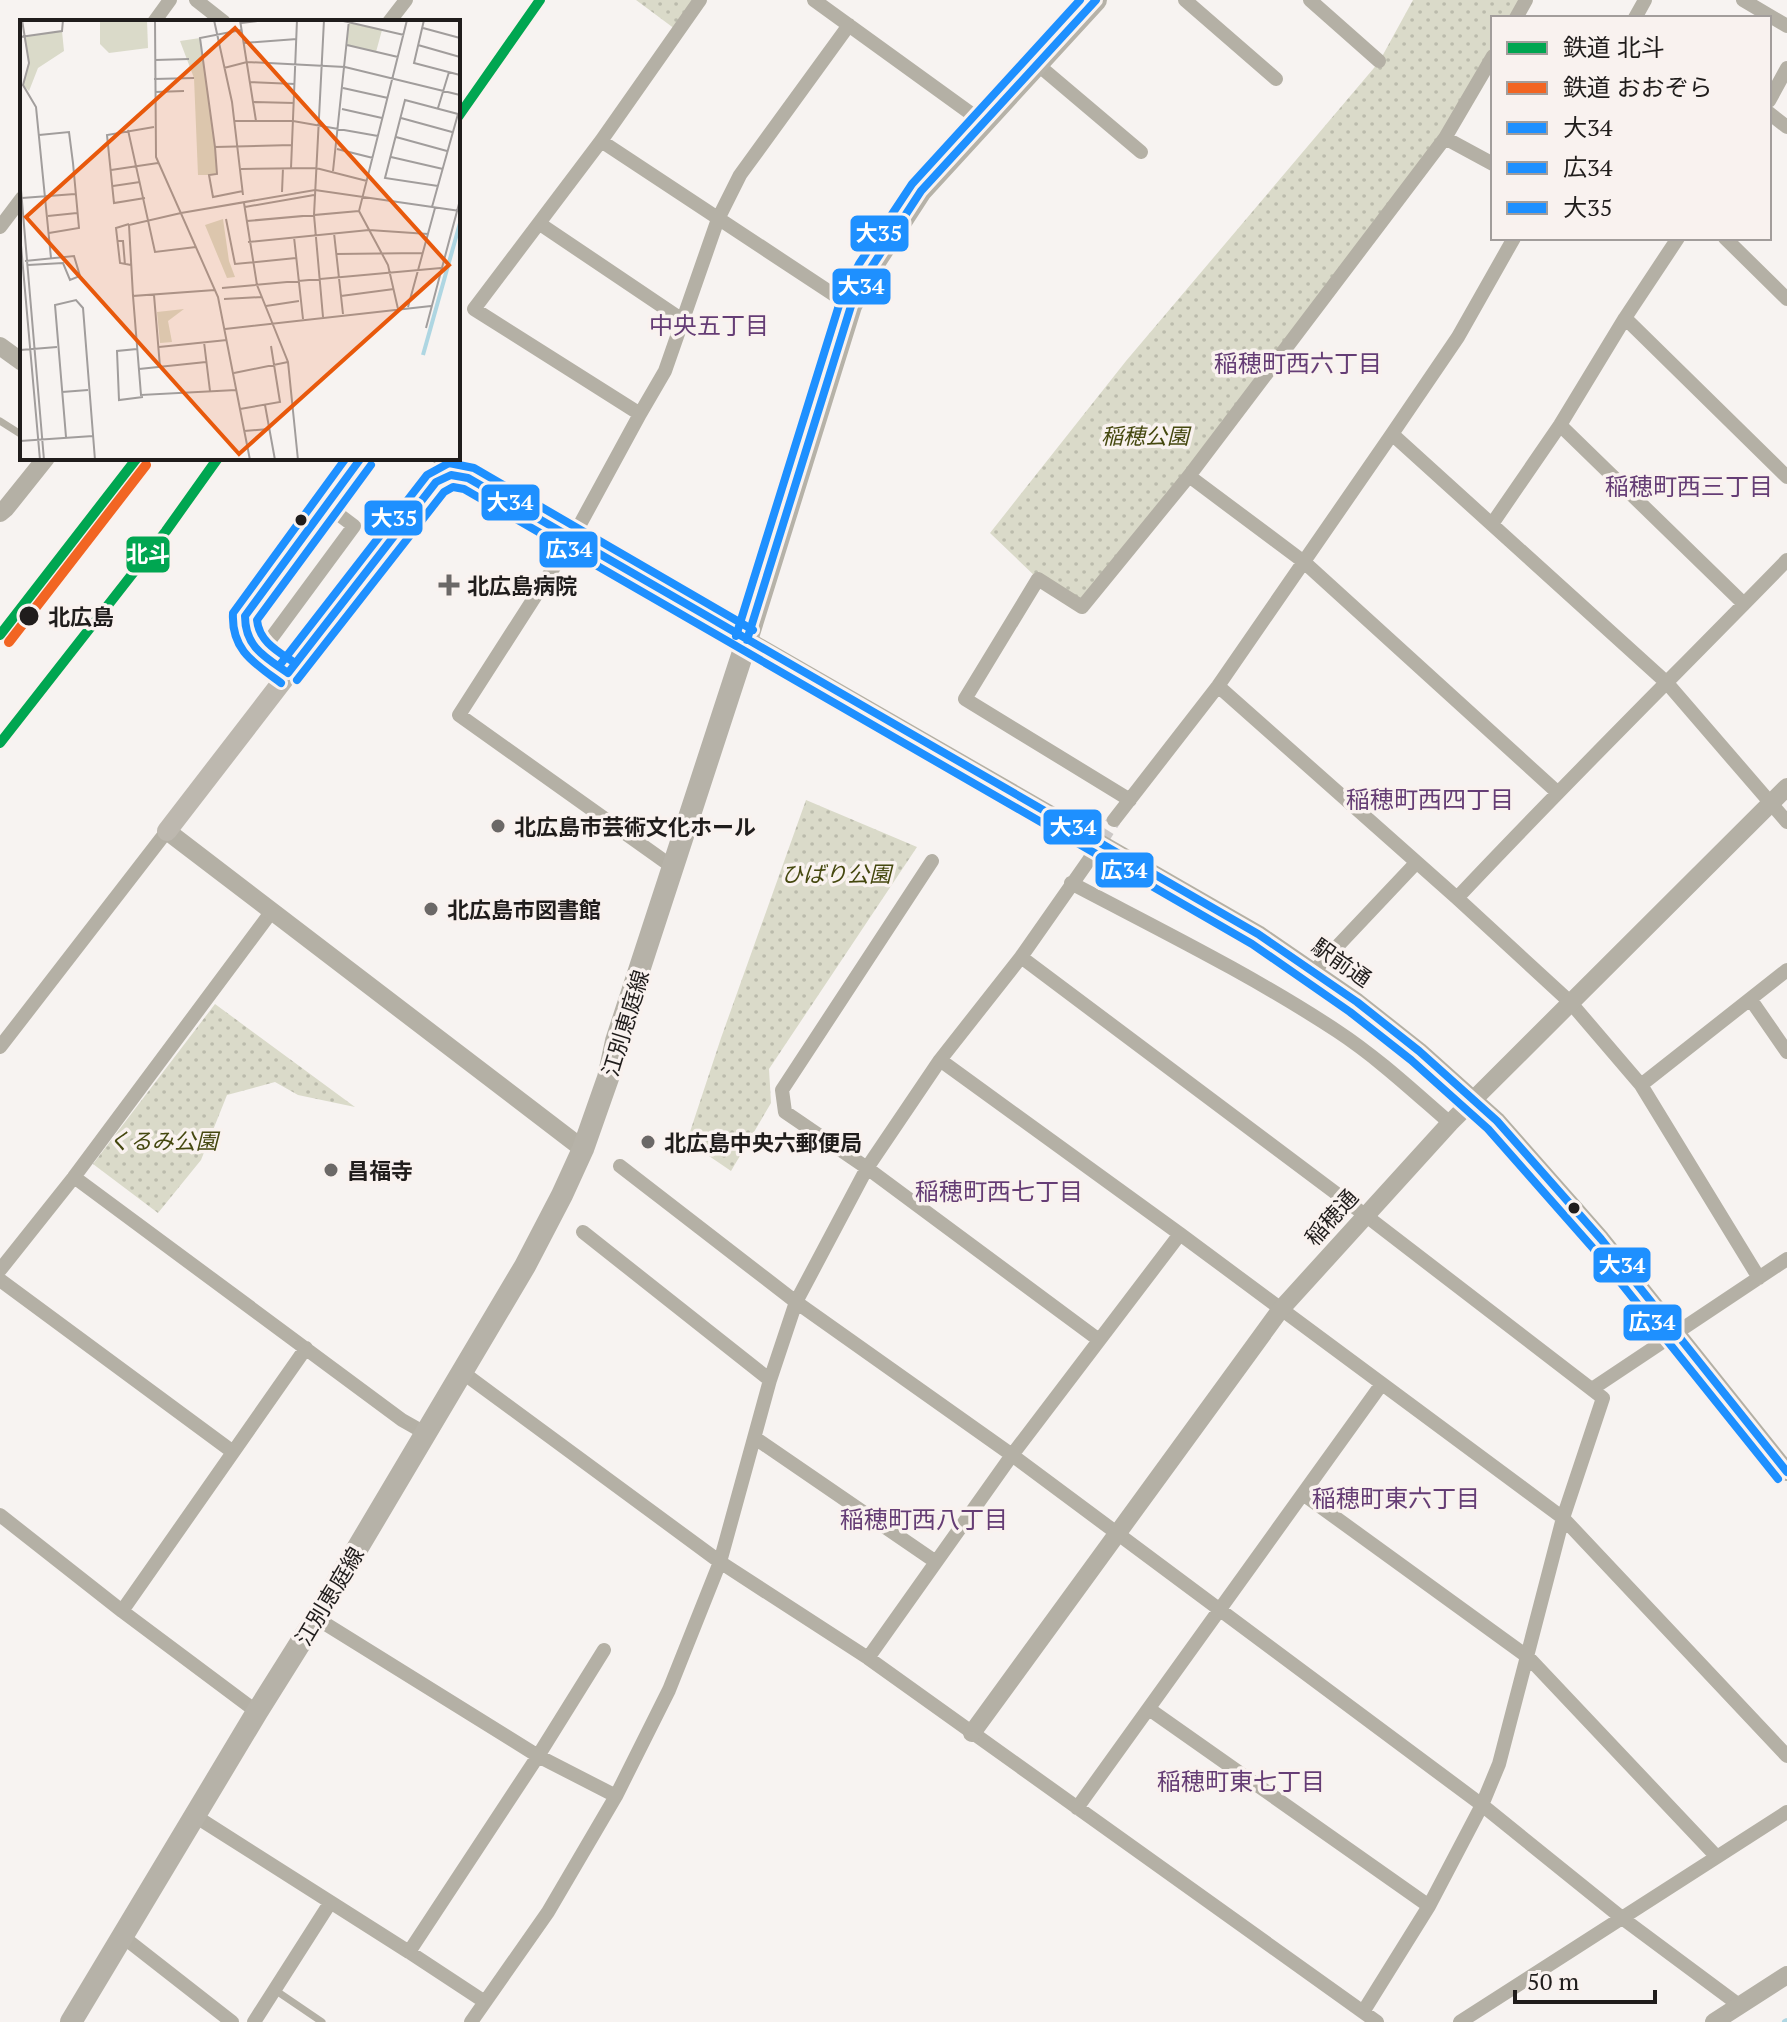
<svg xmlns="http://www.w3.org/2000/svg" width="1787" height="2022" font-family="'PT Serif','Noto Sans JP',serif">
	<style>
		.park { fill: url(#park-dots) }
		.lines { fill: none; stroke-linecap: round; stroke-linejoin: round }
		.stream { stroke: #aed6e2; stroke-width: 6 }
		.minor-tunnel { stroke: #ccc8c6; stroke-width: 14; stroke-dasharray: 14 7; stroke-linecap: butt }
		.service { stroke: #b4b0a5; stroke-width: 7 }
		.minor { stroke: #b4b0a5; stroke-width: 14 }
		.tertiary { stroke: #b4b0a5; stroke-width: 18 }
		.secondary { stroke: #bdb8af; stroke-width: 20 }
		.primary { stroke: #b6b2a8; stroke-width: 22 }
		.bus-1-casing { stroke: #f9f2ef; stroke-width: 14 }
		.bus-2-casing { stroke: #f9f2ef; stroke-width: 14 }
		.bus-3-casing { stroke: #f9f2ef; stroke-width: 14 }
		.bus-1 { stroke: #1e90ff; stroke-width: 8 }
		.bus-2 { stroke: #1e90ff; stroke-width: 8 }
		.bus-3 { stroke: #1e90ff; stroke-width: 8 }
		.rail-1-casing { stroke: #f9f2ef; stroke-width: 16 }
		.rail-2-casing { stroke: #f9f2ef; stroke-width: 16 }
		.rail-1 { stroke: #00a651; stroke-width: 10 }
		.rail-2 { stroke: #f26522; stroke-width: 10 }
		.bus-dot { fill: #201d1c; stroke: #f9f2ef; stroke-width: 3 }
		.poi-dot { fill: #6b6867; stroke: #f9f2ef; stroke-width: 3 }
		.labels { text-anchor: middle; dominant-baseline: central; stroke-width: 7; stroke-linejoin: round; paint-order: stroke }
		.park-label { font-size: 22px; font-style: italic; fill: #45480f; stroke: #f9f2ef }
		.poi-label { font-size: 22px; font-weight: bold; fill: #201d1c; stroke: #f9f2ef; text-anchor: start }
		.stop-label { font-size: 22px; font-weight: bold; fill: #201d1c; stroke: #f9f2ef; text-anchor: start }
		.street-label { font-size: 22px; fill: #201d1c; stroke: #f9f2ef }
		.neighbourhood-label { font-size: 24px; fill: #653d75; stroke: #f9f2ef }
		.inset-river { fill: none; stroke: #aed6e2; stroke-width: 4 }
		.inset-road { fill: none; stroke: #a19d9c; stroke-width: 2 }
		.view { fill: #e8590c; fill-opacity: 0.15; stroke: #e8590c; stroke-width: 4 }
		.inset-edge { fill: none; stroke: #201d1c; stroke-width: 4 }
		.line-badge { stroke: #f9f2ef; stroke-width: 3 }
		.badge-label { font-size: 22px; text-anchor: middle; font-weight: bold; fill: #fff }
	</style>
	<defs>
		<pattern id="park-dots" width="8" height="8" patternUnits="userSpaceOnUse" patternTransform="scale(2)"><rect width="8" height="8" fill="#dadac9"/><path d="M2 2h.1M6 6h.1" fill="none" stroke="#bbbbac" stroke-width="1.8" stroke-linecap="round"/></pattern>
	</defs>
	<rect width="100%" height="100%" fill="#f7f3f1"/>
	<path class="park" d="M 636,0 L 697,0 L 675,29 Z
		M 1413,0 L 1524,0 L 1514,18 L 1493,18 L 1493,55 L 1445,138 L 1082,607 L 1038,579 L 990,533 L 1126,361 L 1379,62 Z
		M 806,800 L 917,847 L 769,1069 L 771,1103 L 731,1171 L 687,1141 L 721,1038 Z
		M 215,1004 L 355,1107 L 298,1095 L 275,1082 L 227,1095 L 201,1160 L 158,1213 L 93,1164 Z"/>
	<g class="lines">
		<path class="stream" d="M 1785,2022 L 1787,2021"/>
		<path class="minor-tunnel" d="M 1089,860 L 1114,820"/>
		<path class="service" d="M 0,421 L 22,435
			M 275,1990 L 322,2022"/>
		<path class="minor" d="M 196,0 L 224,22
			M 814,0 L 984,123
			M 1185,0 L 1276,79
			M 1310,0 L 1379,61
			M 1743,0 L 1787,26
			M 1516,18 L 1526,0
			M 1635,18 L 1645,0
			M 154,22 L 170,0
			M 389,22 L 406,0
			M 1037,64 L 1141,152
			M 1769,101 L 1787,68
			M 1769,113 L 1787,127
			M 1445,138 L 1493,164
			M 601,141 L 851,306
			M 540,224 L 684,321
			M 0,227 L 22,198
			M 1725,238 L 1787,299
			M 1625,318 L 1787,477
			M 640,414 L 474,309 L 601,141 L 700,0
			M 1560,425 L 1744,604
			M 1392,434 L 1667,683 L 1787,822
			M 439,458 L 465,476
			M 1189,476 L 1304,562 L 1557,792
			M 1492,524 L 1560,425 L 1625,318 L 1678,238
			M 261,652 L 354,526 L 326,505
			M 288,673 C 267,657 242,646 245,616 L 361,458
			M 1218,686 L 1457,898 L 1570,1002 L 1641,1085 L 1759,1278
			M 1130,800 L 965,699 L 1038,579 L 1082,607 L 1189,476 L 1445,138 L 1493,56
			M 1114,820 L 1218,686 L 1392,434 L 1458,337 L 1514,238
			M 932,861 L 782,1090 L 785,1112 L 867,1168 L 1099,1340
			M 674,868 L 459,715 L 572,539 L 640,414 L 665,371 L 718,219 L 740,175 L 849,25
			M 1071,883 C 1160,930 1252,975 1337,1031 C 1378,1058 1413,1091 1450,1123
			M 1457,898 C 1565,783 1677,673 1787,560
			M 1021,957 L 1365,1215 L 1603,1398 L 1563,1518 L 1499,1764 L 1482,1805 L 1429,1906 L 1363,2012
			M 1314,971 L 1416,863
			M 1751,1000 L 1787,1052
			M 0,1047 L 167,831
			M 940,1060 L 1180,1234 L 1563,1518 L 1787,1756
			M 1641,1085 L 1787,970
			M 620,1166 L 796,1302 L 1012,1455 L 1482,1805 L 1622,1918 L 1739,2005
			M 74,1177 L 402,1420 L 425,1433
			M 583,1232 L 770,1380
			M 0,1270 L 74,1177 L 272,911
			M 0,1280 L 233,1452
			M 462,1372 L 720,1562 L 868,1658 L 1377,2022
			M 1592,1389 L 1787,1259
			M 755,1438 L 936,1562
			M 1303,1494 L 1528,1657 L 1717,1857
			M 0,1515 L 122,1611 L 257,1712
			M 122,1611 L 306,1348
			M 316,1618 L 538,1756 L 616,1796
			M 868,1658 L 1012,1455 L 1180,1234
			M 1149,1709 L 1429,1906
			M 1077,1808 L 1381,1385
			M 195,1816 L 409,1952 L 538,1756 L 604,1650
			M 122,1936 L 232,2022
			M 409,1952 L 485,2002
			M 254,2022 L 330,1903
			M 471,2022 L 548,1912 L 616,1796 L 669,1690 L 720,1562 L 770,1380 L 796,1302 L 867,1168 L 940,1060 L 1021,957 L 1089,860
			M 1460,2022 L 1787,1812"/>
		<path class="tertiary" d="M 0,346 L 22,362
			M 0,513 L 6,508 L 46,458
			M 747,640 L 1258,934 L 1357,1002 L 1419,1051 L 1497,1121 L 1601,1239 L 1787,1472
			M 167,831 L 583,1149
			M 972,1733 L 1281,1309 L 1450,1123 L 1787,787
			M 1714,2022 L 1787,1975"/>
		<path class="secondary" d="M 167,831 L 436,482 L 451,475 L 468,478 L 747,640"/>
		<path class="primary" d="M 71,2022 L 257,1712 L 316,1618 L 525,1266 L 562,1195 L 583,1149 L 608,1078 L 616,1041 L 747,640 L 851,306 L 869,271 L 921,191 L 1096,0"/>
		<g class="bus-1-casing">
			<path id="bus-1" d="M 747,640 L 851,306 L 869,271 L 921,191 L 1096,0
				M 288,673 L 436,482 L 451,475 L 468,478 L 1258,934 L 1357,1002 L 1419,1051 L 1497,1121 L 1601,1239 L 1787,1472
				M 288,673 C 265,657 245,647 245,616 L 361,458"/>
		</g>
		<g class="bus-2-casing">
			<path id="bus-2" d="M 295,663 C 279,652 259,642 257,620 L 371,465
				M 297,680 L 444,492 L 453,487 L 464,489 L 1252,944 L 1350,1012 L 1411,1060 L 1488,1129 L 1592,1247 L 1778,1479"/>
		</g>
		<g class="bus-3-casing">
			<path id="bus-3" d="M 736,636 L 840,302 L 859,264 L 912,184 L 1080,0
				M 279,666 L 427,475 L 449,463 L 474,468 L 753,630
				M 281,683 C 254,663 231,650 233,613 L 346,458"/>
		</g>
		<use href="#bus-1" class="bus-1"/>
		<use href="#bus-2" class="bus-2"/>
		<use href="#bus-3" class="bus-3"/>
		<g class="rail-1-casing">
			<path id="rail-1" d="M 458,117 L 540,0
				M 0,635 L 137,458
				M 0,743 L 166,531 L 218,458"/>
		</g>
		<g class="rail-2-casing">
			<path id="rail-2" d="M 9,642 L 146,465"/>
		</g>
		<use href="#rail-1" class="rail-1"/>
		<use href="#rail-2" class="rail-2"/>
	</g>
	<g class="bus-dot">
		<circle cx="301" cy="520" r="7"/>
		<circle cx="29" cy="616" r="11"/>
		<circle cx="1574" cy="1208" r="7"/>
	</g>
	<g class="poi-dot">
		<path d="M445 573h8v8h8v8h-8v8h-8v-8h-8v-8h8z"/>
		<circle cx="498" cy="826" r="8"/>
		<circle cx="431" cy="909" r="8"/>
		<circle cx="648" cy="1142" r="8"/>
		<circle cx="331" cy="1170" r="8"/>
	</g>
	<g class="labels">
		<g class="park-label">
			<text x="1145" y="435">稲穂公園</text>
			<text x="836" y="873">ひばり公園</text>
			<text x="163" y="1140">くるみ公園</text>
		</g>
		<g class="poi-label">
			<text x="467" y="585">北広島病院</text>
			<text x="514" y="826">北広島市芸術文化ホール</text>
			<text x="447" y="909">北広島市図書館</text>
			<text x="664" y="1142">北広島中央六郵便局</text>
			<text x="347" y="1170">昌福寺</text>
		</g>
		<g class="stop-label">
			<text x="48" y="616">北広島</text>
		</g>
		<g class="street-label">
			<text transform="translate(1342 962) rotate(35)">駅前通</text>
			<text transform="translate(625 1023) rotate(-73)">江別恵庭線</text>
			<text transform="translate(1331 1217) rotate(-48)">稲穂通</text>
			<text transform="translate(329 1596) rotate(-59)">江別恵庭線</text>
		</g>
		<g class="neighbourhood-label">
			<text x="709" y="325">中央五丁目</text>
			<text x="1298" y="363">稲穂町西六丁目</text>
			<text x="1689" y="486">稲穂町西三丁目</text>
			<text x="1430" y="799">稲穂町西四丁目</text>
			<text x="999" y="1191">稲穂町西七丁目</text>
			<text x="1396" y="1498">稲穂町東六丁目</text>
			<text x="924" y="1519">稲穂町西八丁目</text>
			<text x="1241" y="1781">稲穂町東七丁目</text>
		</g>
	</g>
	<g transform="translate(20 20)">
		<rect width="440" height="440" fill="#f7f3f1"/>
		<path d="M 329,3 L 362,10 L 356,32 L 327,25 ZM 42,11 L 44,31 L 18,48 L 9,71 L 3,65 L 9,43 L 4,17 ZM 180,18 L 195,127 L 197,154 L 189,155 L 178,155 L 174,58 L 160,21 ZM 203,199 L 209,241 L 215,257 L 207,258 L 185,205 ZM 164,289 L 148,301 L 152,322 L 140,323 L 137,292 Z" fill="#dadac9"/>
		<path d="M 80,0 L 127,0 L 128,28 L 89,33 L 80,24 Z" fill="#dadac9"/>
		<path class="inset-river" d="M 403,335 L 440,203"/>
		<path class="inset-road" d="M 2,0 L 9,43 L 3,65 L 16,87 L 31,238M 135,0 L 136,137 L 198,277 L 230,440M 194,0 L 212,82 L 223,175M 220,0 L 236,101M 319,0 L 384,15M 404,0 L 394,43 L 440,55M 221,3 L 245,0M 403,8 L 440,18M 221,10 L 180,18 L 195,127 L 197,154 L 189,155 L 193,177 L 223,171M 0,17 L 42,11 L 43,0M 224,23 L 277,19M 327,25 L 378,37M 398,25 L 440,37M 135,40 L 169,39M 204,48 L 227,42 L 325,47 L 440,75M 134,59 L 174,58M 230,62 L 275,64M 323,68 L 368,78M 135,72 L 164,71M 234,82 L 274,83M 418,88 L 429,52M 322,89 L 362,98M 381,98 L 432,112M 215,101 L 273,101 L 358,116M 108,110 L 135,232 L 176,227M 19,115 L 49,112 L 53,143 L 59,208 L 29,213M 376,117 L 427,131M 195,127 L 272,125M 317,129 L 353,138M 371,137 L 423,149M 271,148 L 277,0M 221,149 L 296,148 L 347,161M 91,150 L 138,143M 313,151 L 329,0M 0,158 L 24,440M 93,166 L 120,162M 262,172 L 263,148M 2,178 L 55,174M 125,178 L 94,183 L 87,115 L 134,107M 224,183 L 237,265 L 268,342 L 278,440M 225,187 L 294,175M 412,187 L 438,94 L 385,80 L 365,158 L 418,166M 161,193 L 295,170 L 440,191M 28,196 L 57,193M 206,199 L 215,244 L 276,238M 227,201 L 339,191M 109,204 L 96,208 L 100,243 L 111,245M 314,213 L 323,294M 0,214 L 20,440M 274,217 L 283,299M 97,221 L 103,221 L 105,245M 228,222 L 349,210 L 408,214M 316,234 L 403,233M 5,241 L 54,236 L 60,256 L 50,260 L 43,243 L 8,245M 202,268 L 421,248M 195,270 L 113,276 L 121,375 L 216,370M 134,275 L 140,347M 113,276 L 109,205 L 161,193M 321,276 L 374,269M 204,279 L 242,277M 246,286 L 279,281M 388,287 L 415,188M 378,289 L 368,245 L 339,191 L 387,0M 303,297 L 294,195 L 304,0M 406,308 L 440,180M 205,309 L 411,286M 184,322 L 190,371M 139,327 L 207,320M 117,329 L 97,331 L 99,380 L 123,377M 0,330 L 37,327M 119,349 L 186,342M 214,353 L 268,342M 42,372 L 68,370M 245,385 L 255,440M 220,389 L 260,382 L 251,326M 224,411 L 249,409M 46,417 L 35,285 L 56,280 L 63,288 L 75,440M 0,421 L 73,416"/>
		<path class="view" d="M 215,8 L 429,245 L 219,434 L 6,197 Z"/>
		<rect width="440" height="440" class="inset-edge"/>
	</g>
	<g class="line-badge">
		<rect x="849" y="214" width="61" height="39" rx="8" fill="#1e90ff"/>
		<rect x="831" y="267" width="61" height="39" rx="8" fill="#1e90ff"/>
		<rect x="480" y="483" width="61" height="39" rx="8" fill="#1e90ff"/>
		<rect x="363" y="499" width="61" height="38" rx="8" fill="#1e90ff"/>
		<rect x="538" y="530" width="61" height="39" rx="8" fill="#1e90ff"/>
		<rect x="125" y="535" width="46" height="39" rx="8" fill="#00a651"/>
		<rect x="1042" y="808" width="61" height="38" rx="8" fill="#1e90ff"/>
		<rect x="1094" y="851" width="61" height="38" rx="8" fill="#1e90ff"/>
		<rect x="1592" y="1246" width="60" height="38" rx="8" fill="#1e90ff"/>
		<rect x="1622" y="1303" width="61" height="39" rx="8" fill="#1e90ff"/>
	</g>
	<g class="badge-label">
		<text x="879" y="241">大35</text>
		<text x="861" y="294">大34</text>
		<text x="510" y="510">大34</text>
		<text x="394" y="526">大35</text>
		<text x="569" y="557">広34</text>
		<text x="148" y="562">北斗</text>
		<text x="1073" y="835">大34</text>
		<text x="1124" y="878">広34</text>
		<text x="1622" y="1273">大34</text>
		<text x="1652" y="1330">広34</text>
	</g>
	<rect x="1491" y="16" width="280" height="224" fill="#f9f2ef" stroke="#a29d9b" stroke-width="2"/>
	<rect x="1507" y="42" width="40" height="12" fill="#00a651" stroke="#a29d9b" stroke-width="2"/>
	<text x="1563" y="56" font-size="24" fill="#201d1c">鉄道 北斗</text>
	<rect x="1507" y="82" width="40" height="12" fill="#f26522" stroke="#a29d9b" stroke-width="2"/>
	<text x="1563" y="96" font-size="24" fill="#201d1c">鉄道 おおぞら</text>
	<rect x="1507" y="122" width="40" height="12" fill="#1e90ff" stroke="#a29d9b" stroke-width="2"/>
	<text x="1563" y="136" font-size="24" fill="#201d1c">大34</text>
	<rect x="1507" y="162" width="40" height="12" fill="#1e90ff" stroke="#a29d9b" stroke-width="2"/>
	<text x="1563" y="176" font-size="24" fill="#201d1c">広34</text>
	<rect x="1507" y="202" width="40" height="12" fill="#1e90ff" stroke="#a29d9b" stroke-width="2"/>
	<text x="1563" y="216" font-size="24" fill="#201d1c">大35</text>
	<path d="M1515 1990v12h140v-12" fill="none" stroke="#201d1c" stroke-width="4"/>
	<text x="1527" y="1990" font-size="24" fill="#201d1c" stroke="#f9f2ef" stroke-width="6" paint-order="stroke">50 m</text>
</svg>
